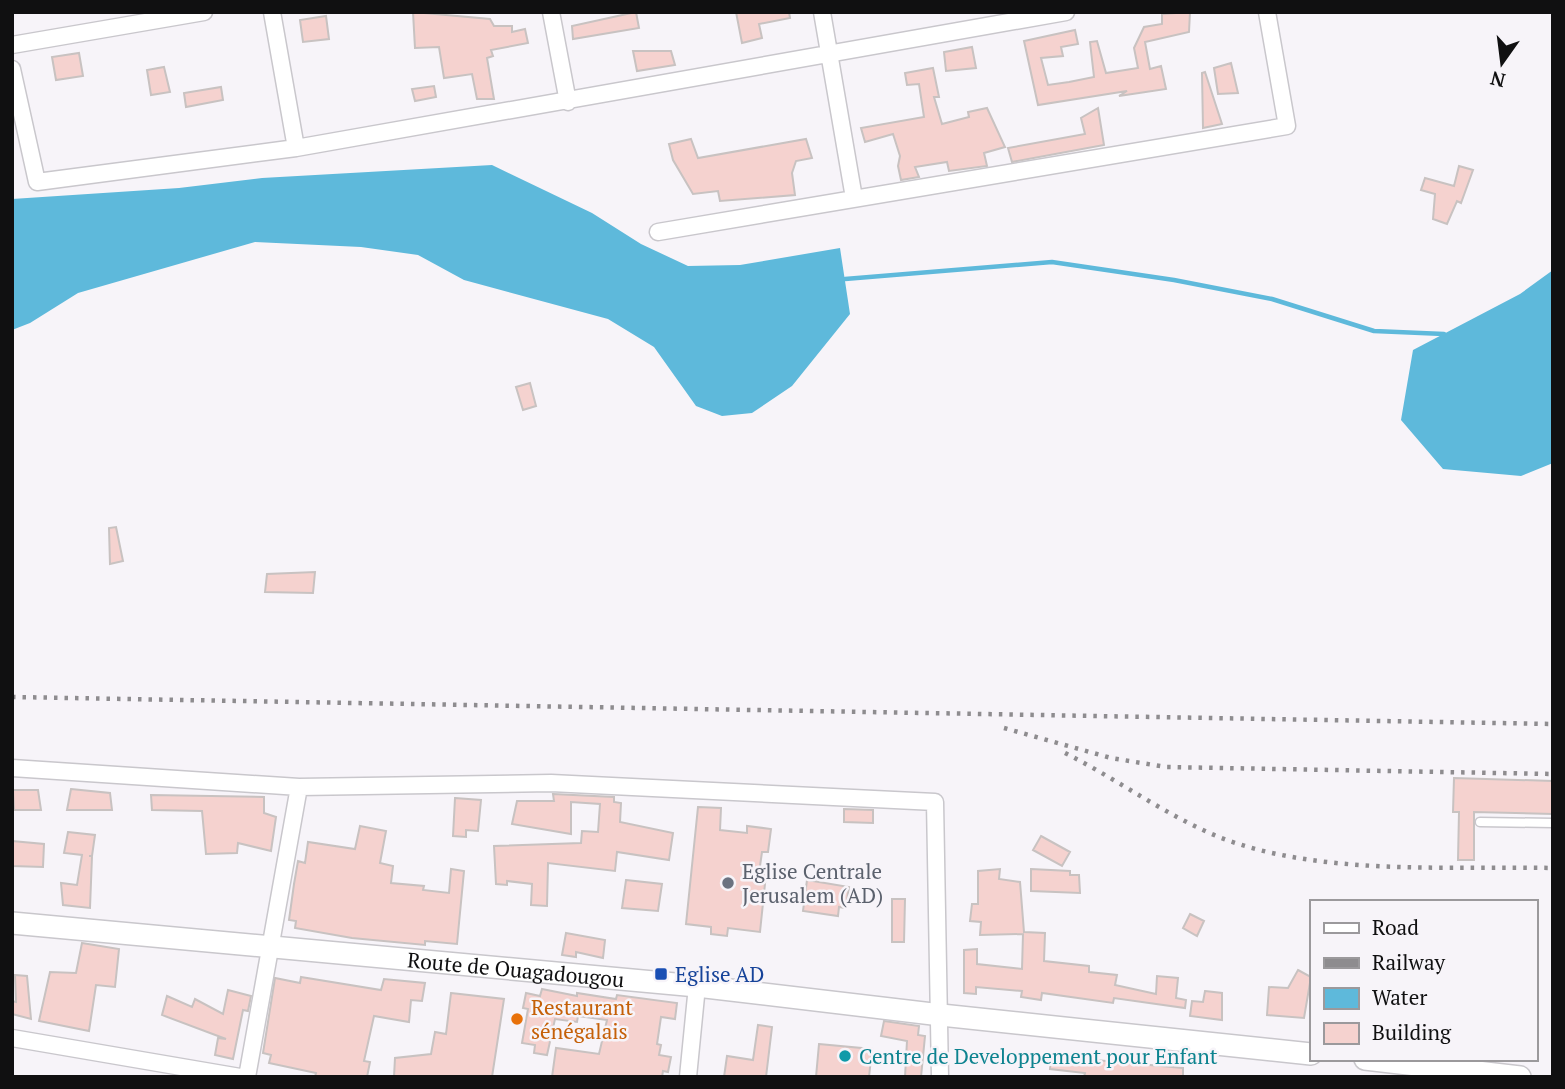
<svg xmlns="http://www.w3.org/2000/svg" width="1565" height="1089" font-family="'PT Serif',serif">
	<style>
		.water { fill: #5eb9db }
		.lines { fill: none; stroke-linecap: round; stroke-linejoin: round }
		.stream { stroke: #5eb9db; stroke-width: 4.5 }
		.building { fill: #f5d2cf; stroke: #c8c2c1; stroke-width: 2 }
		.lane-casing { stroke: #c9c7cc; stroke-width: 11 }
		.street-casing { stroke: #c9c7cc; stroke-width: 19 }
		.secondary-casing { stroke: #c9c7cc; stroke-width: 24 }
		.lane { stroke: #fff; stroke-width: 8 }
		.street { stroke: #fff; stroke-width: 16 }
		.secondary { stroke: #fff; stroke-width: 21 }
		.rail { stroke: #8e8c8f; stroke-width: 4.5; stroke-dasharray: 3.5 7; stroke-linecap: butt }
		.worship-dot { fill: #6b7280; stroke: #f7f4f9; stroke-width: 2.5 }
		.transit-dot { fill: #1a4fb4; stroke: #f7f4f9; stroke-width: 2.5 }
		.food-dot { fill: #e8710a; stroke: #f7f4f9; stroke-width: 2.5 }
		.culture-dot { fill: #0f9aa8; stroke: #f7f4f9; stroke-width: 2.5 }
		.labels { text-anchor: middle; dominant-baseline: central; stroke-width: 5; stroke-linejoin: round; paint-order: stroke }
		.worship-label { font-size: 21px; fill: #5b616d; stroke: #f7f4f9; text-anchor: start }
		.street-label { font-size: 21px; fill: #101011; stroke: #f7f4f9 }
		.transit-label { font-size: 21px; fill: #164399; stroke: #f7f4f9; text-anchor: start }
		.food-label { font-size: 21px; fill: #c56008; stroke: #f7f4f9; text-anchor: start }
		.culture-label { font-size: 21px; fill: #0d838f; stroke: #f7f4f9; text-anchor: start }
	</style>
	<rect width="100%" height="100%" fill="#f7f4f9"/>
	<path class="water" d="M 492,165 L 592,213 L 641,244 L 688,266 L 740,265 L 840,248 L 850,314 L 792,386 L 752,413 L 722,416 L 696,406 L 654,347 L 608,319 L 464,280 L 418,255 L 361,247 L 255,242 L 78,293 L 30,323 L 12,330 L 12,199 L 179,188 L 262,178 Z
		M 1553,270 L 1553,463 L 1521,476 L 1443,469 L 1401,420 L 1413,350 L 1520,294 Z"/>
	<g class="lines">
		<path class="stream" d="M 845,279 L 1052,262 L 1174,280 L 1272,299 L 1374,331 L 1444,334"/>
	</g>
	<path class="building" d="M 413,12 L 490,19 L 494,26 L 512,26 L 512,32 L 525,29 L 528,43 L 491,50 L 493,56 L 487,58 L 494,99 L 477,99 L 472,74 L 444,78 L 439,47 L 415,48 Z
		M 636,12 L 639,28 L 573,39 L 572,26 Z
		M 736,12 L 789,12 L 790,18 L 759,24 L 762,38 L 742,43 Z
		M 1190,12 L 1189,32 L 1145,42 L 1150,69 L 1161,66 L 1166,89 L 1119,96 L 1127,91 L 1038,105 L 1024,41 L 1075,30 L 1078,44 L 1061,47 L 1063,56 L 1041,58 L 1048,85 L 1069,82 L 1094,77 L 1090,42 L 1097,41 L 1106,73 L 1138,68 L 1134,48 L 1144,27 L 1162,24 L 1162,14 Z
		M 326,16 L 329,39 L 303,42 L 300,20 Z
		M 972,47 L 976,68 L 946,71 L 944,52 Z
		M 633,51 L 671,51 L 675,65 L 637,71 Z
		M 79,53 L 83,76 L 56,80 L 52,57 Z
		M 1231,63 L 1238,93 L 1218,94 L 1214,68 Z
		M 164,67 L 170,92 L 151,95 L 147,70 Z
		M 933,68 L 939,97 L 934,97 L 942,124 L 969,117 L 968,112 L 987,108 L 1005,147 L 984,153 L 987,166 L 949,171 L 947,162 L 915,167 L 919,177 L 901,180 L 898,166 L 900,156 L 893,134 L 865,142 L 861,128 L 924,117 L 919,84 L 907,85 L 905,73 Z
		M 1205,72 L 1222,124 L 1203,128 L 1202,73 Z
		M 434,86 L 436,97 L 415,101 L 412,89 Z
		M 221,87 L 223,100 L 186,107 L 184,93 Z
		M 1098,108 L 1104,145 L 1012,162 L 1008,148 L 1085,134 L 1081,118 Z
		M 691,139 L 698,158 L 806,139 L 812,158 L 796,161 L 792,173 L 795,195 L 720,201 L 718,191 L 693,194 L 673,160 L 669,144 Z
		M 1459,166 L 1473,170 L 1461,203 L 1457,201 L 1447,224 L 1433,219 L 1435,194 L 1421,190 L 1425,178 L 1454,186 Z
		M 530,383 L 536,406 L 523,410 L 516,387 Z
		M 116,527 L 123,561 L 110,564 L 109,528 Z
		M 315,572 L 313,593 L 265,592 L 267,574 Z
		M 1454,778 L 1553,781 L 1553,814 L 1474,812 L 1474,860 L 1458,860 L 1459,812 L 1453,812 Z
		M 71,789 L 110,793 L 112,810 L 67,810 Z
		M 13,790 L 38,790 L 41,810 L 14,810 Z
		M 553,794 L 614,797 L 614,802 L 621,803 L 620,822 L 673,833 L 669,860 L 617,852 L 615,871 L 548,863 L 547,906 L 531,905 L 532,884 L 507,881 L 507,885 L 496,884 L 494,846 L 581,843 L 582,831 L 598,832 L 600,804 L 571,802 L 571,834 L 512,824 L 517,801 L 554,801 Z
		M 151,795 L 264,797 L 264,813 L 276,817 L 271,851 L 238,843 L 237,853 L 206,854 L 202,811 L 152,810 Z
		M 455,798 L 481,800 L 478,831 L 466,830 L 466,837 L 453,836 Z
		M 698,807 L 721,808 L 720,830 L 747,833 L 747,826 L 771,829 L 768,852 L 762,852 L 759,873 L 766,874 L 760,932 L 728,928 L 727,936 L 711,934 L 711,927 L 686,924 Z
		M 844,809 L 873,810 L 873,823 L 844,822 Z
		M 360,826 L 386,831 L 380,863 L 393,866 L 391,883 L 424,886 L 423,890 L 449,893 L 451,869 L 464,871 L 457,944 L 425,941 L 425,945 L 352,938 L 295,928 L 296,921 L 289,920 L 294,884 L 298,861 L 305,863 L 308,842 L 355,849 Z
		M 68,832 L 95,835 L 92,856 L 89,856 L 92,856 L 90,908 L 63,905 L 61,883 L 77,885 L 82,855 L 64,853 Z
		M 1041,836 L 1070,852 L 1062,866 L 1033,850 Z
		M 12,841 L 44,844 L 43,867 L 12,866 Z
		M 1000,869 L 999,879 L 1020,882 L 1024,932 L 1045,933 L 1044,961 L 1089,966 L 1089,972 L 1117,975 L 1115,985 L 1156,994 L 1157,976 L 1178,978 L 1176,998 L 1186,1000 L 1185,1008 L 1114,998 L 1113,1003 L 1042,993 L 1041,1000 L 1021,997 L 1022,991 L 976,987 L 976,994 L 964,993 L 964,950 L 977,949 L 977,964 L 1022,969 L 1023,934 L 980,935 L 981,922 L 970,921 L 972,904 L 978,904 L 978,871 Z
		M 1031,869 L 1070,871 L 1070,875 L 1079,875 L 1080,893 L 1031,891 Z
		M 626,880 L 662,884 L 658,911 L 622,908 Z
		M 807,880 L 849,887 L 846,908 L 839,907 L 838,916 L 803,911 Z
		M 892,899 L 905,899 L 904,942 L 892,942 Z
		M 1190,914 L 1204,921 L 1197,936 L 1183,928 Z
		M 566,933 L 605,940 L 603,958 L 576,952 L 576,957 L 562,955 Z
		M 82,943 L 119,949 L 115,987 L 96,985 L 89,1031 L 39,1021 L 50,972 L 76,973 Z
		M 1298,970 L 1311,977 L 1304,1018 L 1267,1015 L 1269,987 L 1288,988 Z
		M 15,975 L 27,976 L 31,1019 L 12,1014 L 12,1001 L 16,1002 Z
		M 301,977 L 381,990 L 384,979 L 425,983 L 422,1001 L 411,1000 L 409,1022 L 374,1016 L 364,1061 L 370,1062 L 367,1077 L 315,1077 L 316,1073 L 269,1063 L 271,1055 L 263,1053 L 275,978 L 300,983 Z
		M 542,989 L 577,996 L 577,993 L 616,999 L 617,995 L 677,1003 L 675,1019 L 661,1017 L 657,1044 L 661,1045 L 659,1055 L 671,1057 L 668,1072 L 663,1071 L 662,1077 L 552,1077 L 556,1048 L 599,1054 L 607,1020 L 578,1016 L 577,1022 L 555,1019 L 547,1055 L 534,1053 L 535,1045 L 522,1043 L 528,1009 L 523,1008 L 526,993 L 540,996 Z
		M 228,990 L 251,996 L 248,1011 L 243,1010 L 233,1059 L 215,1055 L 218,1038 L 226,1039 L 162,1015 L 167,996 L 192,1007 L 195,999 L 223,1014 Z
		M 1205,991 L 1222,993 L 1222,1020 L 1190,1016 L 1192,1001 L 1203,1002 Z
		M 451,993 L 504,999 L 492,1077 L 394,1077 L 395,1058 L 431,1054 L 435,1032 L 446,1034 Z
		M 884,1021 L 919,1026 L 918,1035 L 925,1036 L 921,1077 L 905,1077 L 907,1041 L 881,1036 Z
		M 758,1025 L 772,1027 L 766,1077 L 724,1077 L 727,1056 L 753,1060 Z
		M 819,1044 L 872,1049 L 869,1077 L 816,1077 Z
		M 1051,1056 L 1183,1068 L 1183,1077 L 1084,1077 L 1085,1073 L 1050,1069 Z"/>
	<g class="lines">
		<g class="lane-casing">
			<path id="lane" d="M 1480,822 L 1553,823"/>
		</g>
		<g class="street-casing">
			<path id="street" d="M 272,12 L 296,148
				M 551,12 L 568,102
				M 822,12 L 854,198
				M 12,45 L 204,12
				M 12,69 L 37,182 L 296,148 L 1066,12
				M 658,232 L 1287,126 L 1267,12
				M 12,768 L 299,787 L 551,783 L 935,802 L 940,1077
				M 12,1038 L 240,1077
				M 247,1077 L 299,787
				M 688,1077 L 697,986"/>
		</g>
		<g class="secondary-casing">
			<g id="secondary">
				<path id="s1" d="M 12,923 L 697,986 L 941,1015 L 1311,1054"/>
				<path d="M 1365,1059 L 1520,1077"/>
			</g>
		</g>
		<use href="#lane" class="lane"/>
		<use href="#street" class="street"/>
		<use href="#secondary" class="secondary"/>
		<path class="rail" d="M 12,697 L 1553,724
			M 1004,728 L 1111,758 L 1166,767 L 1553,774
			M 1065,753 C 1117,779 1165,815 1219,837 C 1318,876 1447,866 1553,868"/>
	</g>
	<circle class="worship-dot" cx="728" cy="883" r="7"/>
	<rect class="transit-dot" x="654" y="967" width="14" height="14" rx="3.5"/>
	<circle class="food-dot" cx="517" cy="1019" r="7"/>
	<circle class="culture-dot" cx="845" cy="1056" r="7"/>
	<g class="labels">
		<g class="worship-label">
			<text x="742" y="871">Eglise Centrale<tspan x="742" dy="24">Jerusalem (AD)</tspan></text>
		</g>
		<g class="street-label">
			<text stroke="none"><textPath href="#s1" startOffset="506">Route de Ouagadougou</textPath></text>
		</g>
		<g class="transit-label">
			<text x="675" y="974">Eglise AD</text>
		</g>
		<g class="food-label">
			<text x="531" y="1007">Restaurant<tspan x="531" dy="24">sénégalais</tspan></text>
		</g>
		<g class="culture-label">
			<text x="859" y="1056">Centre de Developpement pour Enfant</text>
		</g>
	</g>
	<rect width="1565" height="1089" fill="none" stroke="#101011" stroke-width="28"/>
	<rect x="1310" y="900" width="228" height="161" fill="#f7f4f9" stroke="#9b999c" stroke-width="2"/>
	<rect x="1324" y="923" width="35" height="10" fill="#ffffff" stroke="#9b999c" stroke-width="2"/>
	<text x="1372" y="935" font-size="21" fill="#101011">Road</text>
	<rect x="1324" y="958" width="35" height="10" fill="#8e8c8f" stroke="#9b999c" stroke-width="2"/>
	<text x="1372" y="970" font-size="21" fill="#101011">Railway</text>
	<rect x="1324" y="988" width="35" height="21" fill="#5eb9db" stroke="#9b999c" stroke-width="2"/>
	<text x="1372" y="1005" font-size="21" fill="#101011">Water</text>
	<rect x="1324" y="1023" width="35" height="21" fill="#f5d2cf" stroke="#9b999c" stroke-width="2"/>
	<text x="1372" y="1040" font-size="21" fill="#101011">Building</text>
	<g transform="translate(1502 63) rotate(194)" stroke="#f7f4f9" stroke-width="5" paint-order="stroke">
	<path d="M0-5L12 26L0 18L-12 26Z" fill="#101011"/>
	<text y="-10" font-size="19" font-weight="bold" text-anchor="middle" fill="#101011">N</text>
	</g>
</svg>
